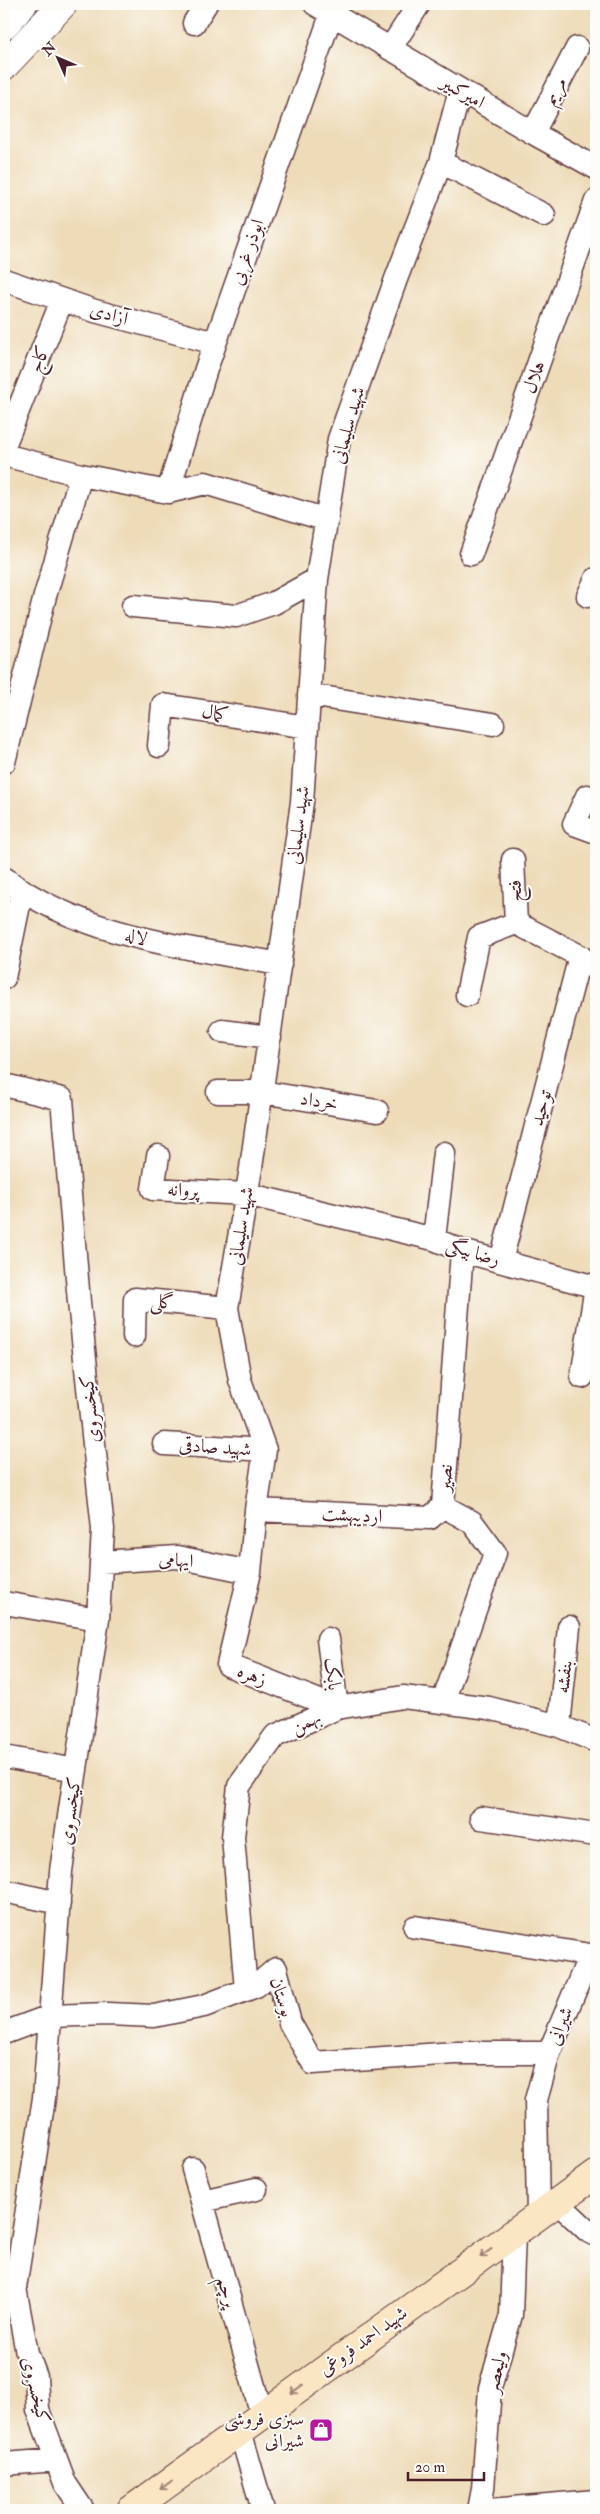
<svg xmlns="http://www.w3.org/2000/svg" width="600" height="2514" font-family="'IM FELL Double Pica',Amiri,serif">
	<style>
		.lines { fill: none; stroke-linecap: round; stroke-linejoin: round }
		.minor-casing { stroke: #633b40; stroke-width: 25 }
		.tertiary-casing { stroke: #633b40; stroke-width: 30 }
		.secondary-casing { stroke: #633b40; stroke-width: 30 }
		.minor { stroke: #fff; stroke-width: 22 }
		.tertiary { stroke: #fff; stroke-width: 28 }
		.secondary { stroke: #fbe6c4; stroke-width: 28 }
		.oneway { stroke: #a28278 }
		.labels { text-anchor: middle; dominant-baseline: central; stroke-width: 4; stroke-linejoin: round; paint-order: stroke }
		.street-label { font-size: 19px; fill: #4a1f2b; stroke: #fdfcf7 }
		.poi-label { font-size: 19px; fill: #4a1f2b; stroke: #fdfcf7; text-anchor: end }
	</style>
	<rect width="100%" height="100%" fill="#fdfcf7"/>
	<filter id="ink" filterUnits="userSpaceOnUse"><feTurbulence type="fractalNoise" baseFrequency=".02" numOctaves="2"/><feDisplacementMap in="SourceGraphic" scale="10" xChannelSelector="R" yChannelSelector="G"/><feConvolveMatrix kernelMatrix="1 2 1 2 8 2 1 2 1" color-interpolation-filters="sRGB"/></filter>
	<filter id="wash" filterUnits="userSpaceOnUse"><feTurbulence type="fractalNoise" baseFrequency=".0096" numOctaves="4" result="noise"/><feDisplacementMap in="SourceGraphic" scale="20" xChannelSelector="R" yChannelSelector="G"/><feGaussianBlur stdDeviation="1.12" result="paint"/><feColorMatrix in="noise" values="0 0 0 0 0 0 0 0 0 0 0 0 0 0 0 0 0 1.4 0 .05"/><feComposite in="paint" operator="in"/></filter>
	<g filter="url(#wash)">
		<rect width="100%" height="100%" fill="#eedcb9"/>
	</g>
	<g filter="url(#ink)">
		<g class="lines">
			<g class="minor-casing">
				<path id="minor" d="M 315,4 L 533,133 L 596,168
					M 194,23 L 206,4
					M 390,49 L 419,4
					M 533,133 L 577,48
					M 441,162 L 544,215
					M 4,280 L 95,311 L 215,343
					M 4,446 L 62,300
					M 4,455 L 81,475 L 168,492 L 205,483 L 327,520
					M 168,492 L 206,369 L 335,4
					M 471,554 L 596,201
					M 588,596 L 596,579
					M 133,606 L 236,616 L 274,603 L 317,579
					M 309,695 L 493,724
					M 159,746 L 163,705 L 307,727
					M 4,762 L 45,596 L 81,475
					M 587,796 L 574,824 L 596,832
					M 513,860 L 516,923
					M 4,878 C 83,937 185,947 280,964
					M 4,978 L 22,890
					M 467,995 L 479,937 L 516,923 L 580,956 L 596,970
					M 222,1031 L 270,1037
					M 4,1085 L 62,1099 L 79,1302 L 103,1529 L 98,1619 L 61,1871 L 44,2098 L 15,2288 L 27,2353 L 36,2377 L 38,2410 L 65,2483 L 83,2510
					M 218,1092 L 262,1092 L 377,1111
					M 158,1156 L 153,1189 L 246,1194 L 434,1239 L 462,1251 L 596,1287
					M 434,1239 L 444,1153
					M 501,1261 L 580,956
					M 134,1336 L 135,1299 L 227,1308
					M 582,1377 L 596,1286
					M 164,1444 L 265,1450
					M 256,1510 L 430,1518 L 443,1506
					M 101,1562 L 177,1557 L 250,1572
					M 4,1603 L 98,1619
					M 328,1639 L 337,1708 L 228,1665 L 250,1572 L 256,1510 L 265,1450 L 240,1380 L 227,1308 L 251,1168 L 302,802 L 317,579 L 339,439 L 396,279 L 441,162 L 460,90
					M 443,1702 L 495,1553 L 472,1522 L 443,1506 L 462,1251
					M 559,1726 L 569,1627
					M 4,1757 L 76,1770
					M 481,1818 L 596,1835
					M 4,1891 L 59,1903
					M 415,1927 L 590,1955 L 549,2053 L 536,2100 L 538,2216
					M 246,1990 L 233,1837 L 239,1786 L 275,1736 L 337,1708 L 403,1697 L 489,1708 L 559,1726 L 596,1741
					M 4,2033 L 50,2016 L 108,2014 L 154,2016 L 204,2006 L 256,1986 L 276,1969 L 290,2023 L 313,2063 L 455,2053 L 549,2053
					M 193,2169 L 262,2415
					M 202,2201 L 256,2189
					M 557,2202 L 588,2231 L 596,2235
					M 240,2431 L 263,2510
					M 4,2464 L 56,2460
					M 479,2510 L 483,2489 L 490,2388 L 511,2315 L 514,2234
					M 489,2510 L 596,2501"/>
			</g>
			<g class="tertiary-casing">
				<path id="tertiary" d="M 4,25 L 23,4
					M 4,66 L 63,4"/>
			</g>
			<g class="secondary-casing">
				<path id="secondary" d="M 131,2510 L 596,2174"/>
			</g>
			<use href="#minor" class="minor"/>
			<use href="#tertiary" class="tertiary"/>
			<use href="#secondary" class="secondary"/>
		</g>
		<defs><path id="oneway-shaft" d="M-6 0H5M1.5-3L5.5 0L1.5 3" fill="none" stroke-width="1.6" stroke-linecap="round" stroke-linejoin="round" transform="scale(1.25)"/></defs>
		<g class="oneway">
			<use href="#oneway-shaft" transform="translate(486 2253) rotate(144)"/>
			<use href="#oneway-shaft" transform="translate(297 2389) rotate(144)"/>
			<use href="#oneway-shaft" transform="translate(166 2485) rotate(144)"/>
		</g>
	</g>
	<defs>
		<g id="shop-square" transform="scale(1.25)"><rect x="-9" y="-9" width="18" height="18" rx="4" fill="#b5179e" stroke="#fdfcf7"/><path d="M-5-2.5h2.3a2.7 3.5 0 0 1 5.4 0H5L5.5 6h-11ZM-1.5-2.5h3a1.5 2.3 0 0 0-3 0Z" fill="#fff"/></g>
	</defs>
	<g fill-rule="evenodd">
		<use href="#shop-square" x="321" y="2430"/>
	</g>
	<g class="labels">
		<g class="street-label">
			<text transform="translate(555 91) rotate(-62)">مریم</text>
			<text transform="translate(463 92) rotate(30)">امیرکبیر</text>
			<text transform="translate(247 252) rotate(-71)">ابوذر غربی</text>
			<text transform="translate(109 314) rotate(16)">آزادی</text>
			<text transform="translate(39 359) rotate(-68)">کاج</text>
			<text transform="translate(534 377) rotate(-71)">هلال</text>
			<text transform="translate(348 425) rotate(-74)">شهید سلیمانی</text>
			<text transform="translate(215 713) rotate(9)">کمال</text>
			<text transform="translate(298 825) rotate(-83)">شهید سلیمانی</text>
			<text transform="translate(515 891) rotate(-93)">فتح</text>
			<text transform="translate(136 937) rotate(13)">لاله</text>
			<text transform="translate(319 1101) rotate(9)">خرداد</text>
			<text transform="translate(541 1108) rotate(-75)">توحید</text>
			<text transform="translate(183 1190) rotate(3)">پروانه</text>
			<text transform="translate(241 1226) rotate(-81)">شهید سلیمانی</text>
			<text transform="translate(473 1252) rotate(17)">رضا بیگی</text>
			<text transform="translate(162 1302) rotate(5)">گلی</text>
			<text transform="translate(90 1409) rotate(-96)">کیخسروی</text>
			<text transform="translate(215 1447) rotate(4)">شهید صادقی</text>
			<text transform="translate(445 1478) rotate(-85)">نصیر</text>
			<text transform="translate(352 1515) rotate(3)">اردیبهشت</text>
			<text transform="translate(176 1560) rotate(4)">ایهامی</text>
			<text transform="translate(333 1674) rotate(83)">بابک</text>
			<text transform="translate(252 1675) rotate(21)">زهره</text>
			<text transform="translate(564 1677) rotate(-84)">بنفشه</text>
			<text transform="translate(306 1722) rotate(-24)">بهمن</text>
			<text transform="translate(70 1811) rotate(-82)">کیخسروی</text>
			<text transform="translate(282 1997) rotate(72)">بوستان</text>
			<text transform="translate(560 2026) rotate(-68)">شیرانی</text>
			<text transform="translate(227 2292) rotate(74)">پرچم</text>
			<text transform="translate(363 2341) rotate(-36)">شهید احمد فروغی</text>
			<text transform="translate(496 2372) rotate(-77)">ولیعصر</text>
			<text transform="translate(36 2390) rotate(76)">کیخسروی</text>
		</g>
		<g class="poi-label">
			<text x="304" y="2419">سبزی فروشی<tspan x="304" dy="22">شیرانی</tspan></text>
		</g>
	</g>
	<rect width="600" height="2514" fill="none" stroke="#fdfcf7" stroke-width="20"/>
	<g transform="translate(58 58) rotate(315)" stroke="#fdfcf7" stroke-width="4" paint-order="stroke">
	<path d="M0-4L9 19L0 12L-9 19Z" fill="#4a1f2b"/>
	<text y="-8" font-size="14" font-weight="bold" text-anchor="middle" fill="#4a1f2b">N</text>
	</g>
	<path d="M408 2472v8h76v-8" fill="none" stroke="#4a1f2b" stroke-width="2.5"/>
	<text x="415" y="2472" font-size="15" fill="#4a1f2b" stroke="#fdfcf7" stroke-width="4" paint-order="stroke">20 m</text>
</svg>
